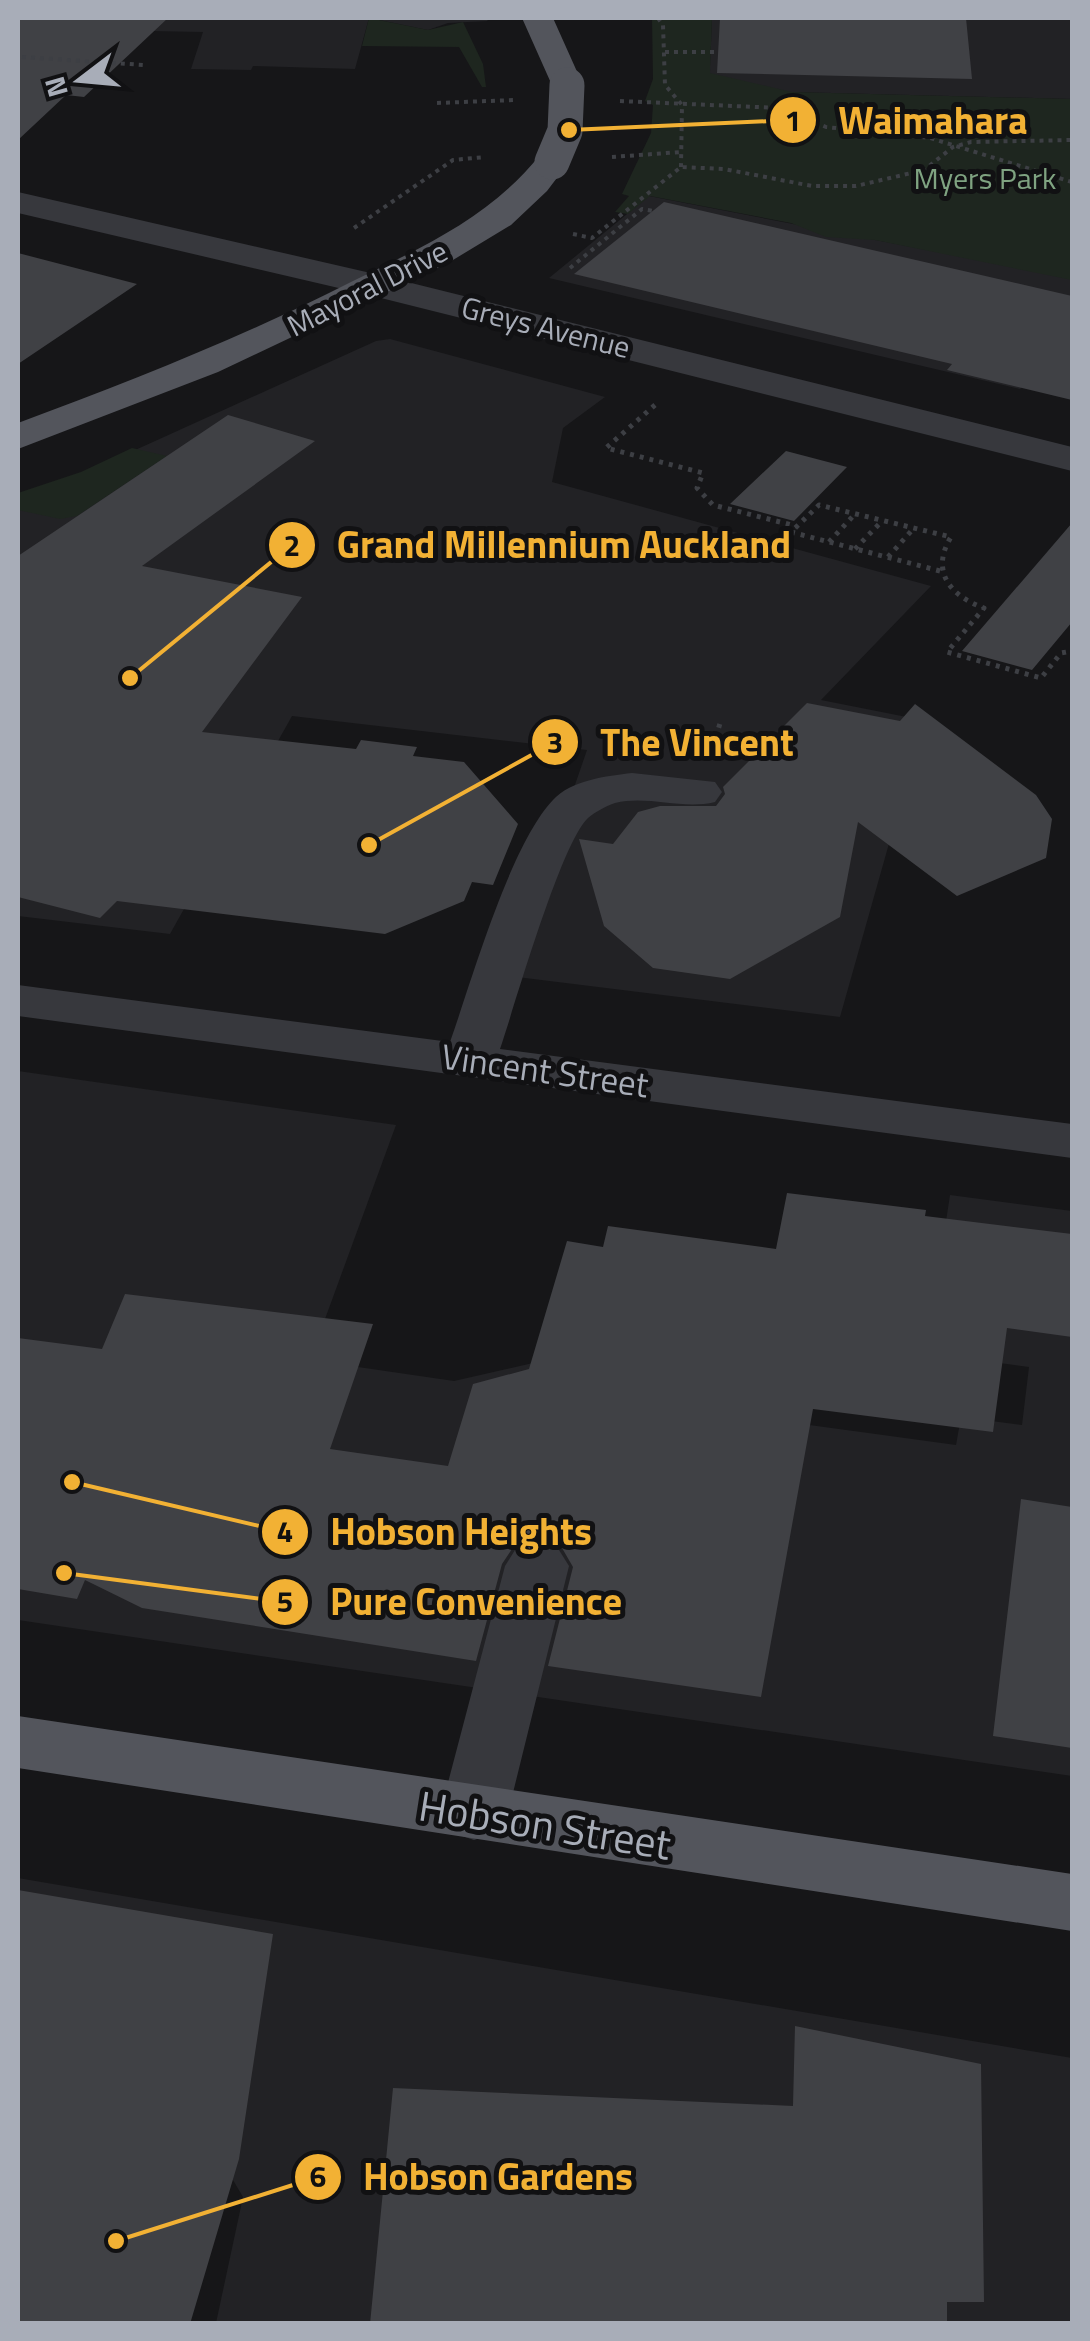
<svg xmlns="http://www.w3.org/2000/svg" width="1090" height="2341" font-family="'Titillium Web',sans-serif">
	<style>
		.built { fill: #222225 }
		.green { fill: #1e261f }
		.building { fill: #404145 }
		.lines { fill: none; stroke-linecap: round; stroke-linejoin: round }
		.path-far1 { stroke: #3d3f44; stroke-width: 4; stroke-dasharray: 4 5; stroke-linecap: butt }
		.path { stroke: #3d3f44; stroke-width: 5; stroke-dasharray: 4 6; stroke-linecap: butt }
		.minor { fill: #37383d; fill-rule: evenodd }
		.major { fill: #53555c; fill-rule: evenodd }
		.major-bridge { stroke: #53555c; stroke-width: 35 }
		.labels { text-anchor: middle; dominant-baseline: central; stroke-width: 10; stroke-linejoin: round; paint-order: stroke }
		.far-park-label { font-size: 30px; fill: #7fa381; stroke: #111113 }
		.far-street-label { font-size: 30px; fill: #a8adb8; stroke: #111113 }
		.street-label { font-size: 35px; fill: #a8adb8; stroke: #111113 }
		.near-street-label { font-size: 42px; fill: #a8adb8; stroke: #111113 }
		.leader { fill: none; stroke: #f2b134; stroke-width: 4 }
		.callout-dot { fill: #f2b134; stroke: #111113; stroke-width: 4 }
		.mark-label { font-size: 30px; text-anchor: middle; font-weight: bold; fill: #111 }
		.callout-label { font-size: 38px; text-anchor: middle; font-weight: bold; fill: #f2b134; stroke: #111113; stroke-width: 10; stroke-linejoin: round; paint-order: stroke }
	</style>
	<rect width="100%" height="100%" fill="#161618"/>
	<path class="built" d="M 43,18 L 485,18 L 488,21 L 448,23 L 428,30 L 369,18 L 355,69 L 253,66 L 251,70 L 191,69 L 203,32 L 96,30 L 23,55 Z
		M 712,18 L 1072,18 L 1072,99 L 709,90 Z
		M 649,196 L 1072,278 L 1072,336 L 1020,389 L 549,278 Z
		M 390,339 L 605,397 L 563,428 L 552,482 L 931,586 L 821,700 L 932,722 L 903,794 L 840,1017 L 509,976 L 587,750 L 292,716 L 170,934 L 18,916 L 18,494 L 89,471 L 376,341 Z
		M 18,1071 L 396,1125 L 310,1360 L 454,1381 L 533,1363 L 722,1413 L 956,1445 L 961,1417 L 1022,1425 L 1029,1367 L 926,1353 L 950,1195 L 1072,1211 L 1072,1776 L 18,1620 Z
		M 18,1878 L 1072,2058 L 1072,2323 L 216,2323 L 243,2197 L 142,2025 L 18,2006 Z"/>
	<path class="green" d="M 369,18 L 428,30 L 463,22 L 483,64 L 486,87 L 482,87 L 459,47 L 362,46 Z
		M 652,18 L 712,18 L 710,73 L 792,92 L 1072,99 L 1072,280 L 875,240 L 826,237 L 791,223 L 650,196 L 628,214 L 615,212 L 629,196 L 622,194 L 651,133 L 653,105 L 645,101 L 653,79 Z
		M 132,448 L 167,456 L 77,516 L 60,519 L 18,510 L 18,493 L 81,472 Z"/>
	<path class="building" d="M 18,18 L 168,18 L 84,97 L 66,95 L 18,140 Z
		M 720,18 L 966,18 L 972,79 L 717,73 Z
		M 664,202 L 1072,296 L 1072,400 L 947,370 L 952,364 L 574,274 Z
		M 18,253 L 137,284 L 18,364 Z
		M 228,415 L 315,441 L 142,566 L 302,597 L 202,732 L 356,749 L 361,740 L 417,747 L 413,756 L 464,762 L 518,824 L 493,885 L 472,882 L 464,901 L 385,934 L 117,901 L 100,918 L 18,897 L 18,556 Z
		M 786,451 L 847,467 L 794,521 L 730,504 Z
		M 1072,523 L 1072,622 L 1032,670 L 962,651 Z
		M 807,703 L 900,721 L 915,704 L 1036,795 L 1052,819 L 1046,858 L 957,896 L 858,822 L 840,917 L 730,979 L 653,968 L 604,926 L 579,839 L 613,844 L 638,812 L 660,806 L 716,806 L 725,794 L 723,787 Z
		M 787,1193 L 926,1210 L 925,1216 L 1072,1234 L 1072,1337 L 1007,1328 L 993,1432 L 813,1409 L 761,1697 L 548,1666 L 573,1567 L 562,1548 L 538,1539 L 514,1546 L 502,1564 L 476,1661 L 142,1608 L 85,1580 L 77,1599 L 18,1589 L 18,1338 L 102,1349 L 125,1294 L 373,1324 L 330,1449 L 448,1466 L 473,1384 L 529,1369 L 567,1241 L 603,1247 L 608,1226 L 776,1249 Z
		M 1021,1499 L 1072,1507 L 1072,1748 L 993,1736 Z
		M 18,1890 L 273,1934 L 239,2159 L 190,2324 L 18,2324 Z
		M 795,2026 L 981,2064 L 984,2302 L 947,2302 L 947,2324 L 370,2324 L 393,2088 L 793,2106 Z"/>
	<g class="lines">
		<path class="path-far1" d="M 658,18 L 663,25 L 665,85 L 682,105 L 681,167
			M 665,52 L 718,52
			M 22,57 L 144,65
			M 620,101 L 779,108 L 826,127 L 930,138 L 1072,182
			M 437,103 L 514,100
			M 612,157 L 681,152
			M 354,228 L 453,160 L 485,157
			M 573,234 L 592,238 L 681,167 L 724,169 L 812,186 L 856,186 L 924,170 L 953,147 L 971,142 L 1072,140
			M 570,268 L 642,209 L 653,211"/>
		<path class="path" d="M 655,405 L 606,448 L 703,473 L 697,488 L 713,505 L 796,526
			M 829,542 L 855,514
			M 855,549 L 882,521
			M 888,557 L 914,528
			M 940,571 L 791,532 L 819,505 L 951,537 C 930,571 950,596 984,608 L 947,652 L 1041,678 L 1061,653 L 1072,651
			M 713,747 L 721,720"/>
		<path class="minor" d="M 18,192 L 375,274 L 1072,447 L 1072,471 L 373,296 L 18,213 Z
			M 632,773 L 715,782 L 722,792 L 715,802 C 682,810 648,795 615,803 C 606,806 595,812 588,818 C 561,843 515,1005 500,1049 L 1072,1124 L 1072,1158 L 18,1016 L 18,985 L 450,1042 C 472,980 510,845 553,800 C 571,780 607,776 632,773 Z
			M 537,1543 L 559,1550 L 569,1566 L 508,1813 L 498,1832 L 474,1840 L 450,1832 L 440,1813 L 505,1566 L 515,1550 Z"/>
		<path class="major" d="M 522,18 L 553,18 L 583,85 L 579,92 L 555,92 Z
			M 552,152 L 564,155 L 569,162 L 547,191 L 511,225 L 448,263 L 218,372 L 18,449 L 18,423 C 131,381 245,336 353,281 C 423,247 490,217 540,155 Z
			M 18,1716 L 1072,1874 L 1072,1931 L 18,1768 Z"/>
		<path class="major-bridge" d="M 552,162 L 565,131 L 567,85"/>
	</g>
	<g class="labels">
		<g class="far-park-label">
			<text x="985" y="178">Myers Park</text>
		</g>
		<g class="far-street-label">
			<text transform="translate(367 288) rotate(-27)">Mayoral Drive</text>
			<text transform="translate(546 327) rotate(14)">Greys Avenue</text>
		</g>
		<g class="street-label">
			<text transform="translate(545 1070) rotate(8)">Vincent Street</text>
		</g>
		<g class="near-street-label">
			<text transform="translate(545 1824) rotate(9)">Hobson Street</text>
		</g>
	</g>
	<path class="leader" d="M569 130L793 120M130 678L292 545M369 845L555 742M72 1482L285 1532M64 1573L285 1602M116 2241L318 2177"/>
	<g class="callout-dot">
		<circle cx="569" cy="130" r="10"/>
		<circle cx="130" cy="678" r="10"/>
		<circle cx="369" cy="845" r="10"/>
		<circle cx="72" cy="1482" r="10"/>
		<circle cx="64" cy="1573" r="10"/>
		<circle cx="116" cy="2241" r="10"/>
		<circle cx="793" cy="120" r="25"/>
		<circle cx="292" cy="545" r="25"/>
		<circle cx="555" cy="742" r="25"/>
		<circle cx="285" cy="1532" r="25"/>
		<circle cx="285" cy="1602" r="25"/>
		<circle cx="318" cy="2177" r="25"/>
	</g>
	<g class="mark-label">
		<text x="793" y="131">1</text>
		<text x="292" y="556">2</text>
		<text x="555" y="753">3</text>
		<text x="285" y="1542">4</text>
		<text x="285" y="1612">5</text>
		<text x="318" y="2187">6</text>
	</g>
	<g class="callout-label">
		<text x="933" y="134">Waimahara</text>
		<text x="564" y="558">Grand Millennium Auckland</text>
		<text x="697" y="756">The Vincent</text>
		<text x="461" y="1545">Hobson Heights</text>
		<text x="476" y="1615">Pure Convenience</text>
		<text x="498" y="2190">Hobson Gardens</text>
	</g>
	<rect width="1090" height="2341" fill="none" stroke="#a8adb8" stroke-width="40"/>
	<g transform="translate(80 80) rotate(254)" stroke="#111113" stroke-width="8" paint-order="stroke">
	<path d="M0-8L18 38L0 25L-18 38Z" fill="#a8adb8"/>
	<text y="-15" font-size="28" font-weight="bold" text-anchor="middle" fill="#a8adb8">N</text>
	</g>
</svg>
